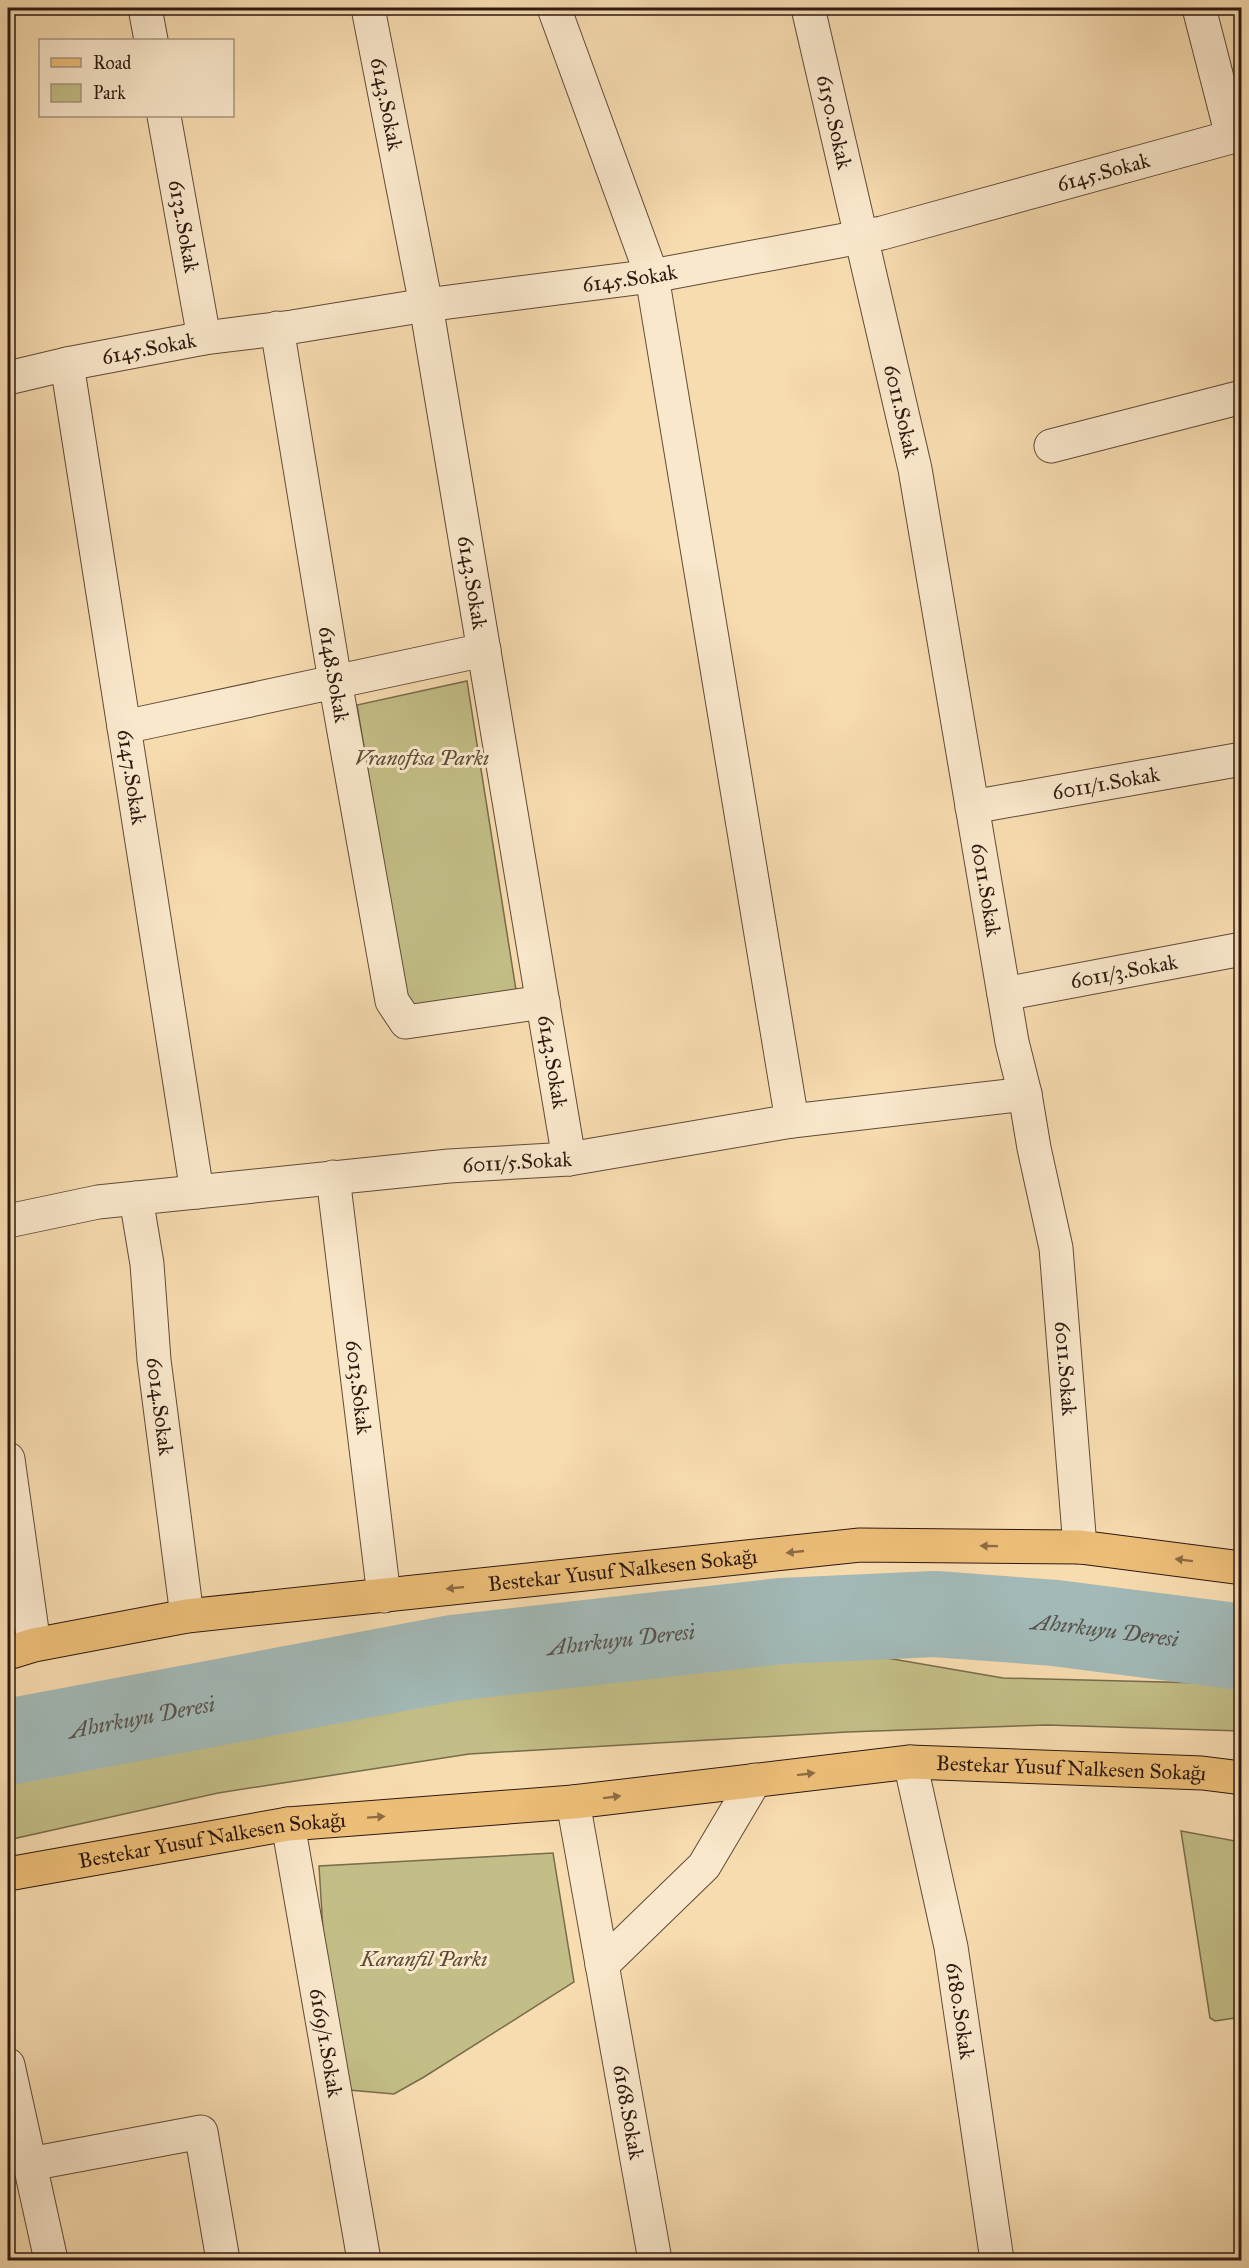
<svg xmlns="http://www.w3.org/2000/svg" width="1249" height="2268" font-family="'IM FELL Great Primer',serif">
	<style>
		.green { fill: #c3be87; stroke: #786c4c; stroke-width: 1.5 }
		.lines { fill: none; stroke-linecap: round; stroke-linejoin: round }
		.river { stroke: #a2b9b7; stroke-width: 86 }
		.minor-casing { stroke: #604a38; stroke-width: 35 }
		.major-casing { stroke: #2e1910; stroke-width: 35 }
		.minor { stroke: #fae8cc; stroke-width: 33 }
		.major { stroke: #ecbe78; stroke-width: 33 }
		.oneway { fill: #8d6c44 }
		.labels { text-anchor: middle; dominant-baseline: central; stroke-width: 6; stroke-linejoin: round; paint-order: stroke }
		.street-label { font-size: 21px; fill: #2e1910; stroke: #fae8cc }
		.park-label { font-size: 21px; font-style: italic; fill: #5b4b34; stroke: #fae8cc }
		.water-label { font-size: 22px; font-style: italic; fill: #57514a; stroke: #fae8cc }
	</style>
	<rect width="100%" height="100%" fill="#f7dcb0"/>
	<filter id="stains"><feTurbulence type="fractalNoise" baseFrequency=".00333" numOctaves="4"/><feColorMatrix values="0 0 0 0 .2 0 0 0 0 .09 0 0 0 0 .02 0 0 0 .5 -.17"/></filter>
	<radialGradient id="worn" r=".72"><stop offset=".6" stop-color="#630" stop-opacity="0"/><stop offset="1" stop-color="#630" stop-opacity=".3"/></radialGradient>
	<path class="green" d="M 467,681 L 516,990 L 408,1012 L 357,705 Z
		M 852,1652 L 1003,1678 L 1241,1684 L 1241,1731 L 1047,1725 L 847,1732 L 469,1754 L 218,1793 L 8,1840 L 8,1766 L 94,1744 L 269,1718 Z
		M 1181,1831 L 1241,1842 L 1241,2017 L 1215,2021 L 1210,2018 Z
		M 553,1853 L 574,1982 L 424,2077 L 394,2094 L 349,2090 L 325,1963 L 319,1866 Z"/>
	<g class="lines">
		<path class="river" id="s1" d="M 8,1742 L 453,1658 L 781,1621 L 935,1614 L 1055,1623 L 1242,1647"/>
		<g class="minor-casing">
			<g id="minor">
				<path d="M 145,8 L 151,40"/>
				<path id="s2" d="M 368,8 L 426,305 L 569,1159"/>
				<path d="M 554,8 L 652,276 L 792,1121"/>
				<path id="s3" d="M 808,8 L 915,469 L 1012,1042 L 1025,1094 L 1034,1148 L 1056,1248 L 1080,1547"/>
				<path d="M 1199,8 L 1232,136"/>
				<path id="s4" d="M 164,116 L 204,338"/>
				<path id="s5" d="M 277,328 L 335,681 L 392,1001 L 406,1022 L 543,1002"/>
				<path id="s6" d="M 67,364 L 197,1192"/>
				<path id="s7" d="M 8,378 L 67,364 L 204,338 L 292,327 L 426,305 L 652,276 L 882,233 L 1242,134"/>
				<path d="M 1051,446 L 1242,397"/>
				<path d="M 124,727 L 484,650"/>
				<path id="s8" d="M 972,807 L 1242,759"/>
				<path id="s9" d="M 1004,994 L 1242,949"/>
				<path id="s10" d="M 333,1177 L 384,1596"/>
				<path id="s11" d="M 136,1198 L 147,1264 L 154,1360 L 187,1616"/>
				<path id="s12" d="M 8,1221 L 98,1202 L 449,1166 L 569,1159 L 792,1121 L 1025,1094"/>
				<path d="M 8,1459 L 34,1645"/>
				<path id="s13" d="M 910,1762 L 951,1947 L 997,2260"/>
				<path id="s14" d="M 573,1802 L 655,2260"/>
				<path id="s15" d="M 288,1824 L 364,2260"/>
				<path d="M 602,1965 L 704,1866 L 755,1780"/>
				<path d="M 8,2065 L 51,2260"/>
				<path d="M 30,2164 L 201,2132 L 223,2260"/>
			</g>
		</g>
		<g class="major-casing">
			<g id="major">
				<path id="s16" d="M 8,1653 L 34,1645 L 187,1616 L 860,1545 L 1080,1547 L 1242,1568"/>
				<path id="s17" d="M 8,1874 L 288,1824 L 573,1802 L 910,1762 L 1202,1773 L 1242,1778"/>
			</g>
		</g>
		<use href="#minor" class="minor"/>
		<use href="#major" class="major"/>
	</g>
	<defs><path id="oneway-solid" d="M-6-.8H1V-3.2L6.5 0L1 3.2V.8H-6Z" transform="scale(1.5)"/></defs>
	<g class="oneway">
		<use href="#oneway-solid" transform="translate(989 1546) rotate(-179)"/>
		<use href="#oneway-solid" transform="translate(795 1552) rotate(174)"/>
		<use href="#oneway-solid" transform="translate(1184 1560) rotate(-173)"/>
		<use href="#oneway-solid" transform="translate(455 1588) rotate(174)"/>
		<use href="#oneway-solid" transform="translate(806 1774) rotate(-7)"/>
		<use href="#oneway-solid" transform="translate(612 1797) rotate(-7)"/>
		<use href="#oneway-solid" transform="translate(376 1817) rotate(-4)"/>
	</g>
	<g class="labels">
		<g class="street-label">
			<text stroke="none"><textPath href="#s2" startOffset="98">6143.Sokak</textPath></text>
			<text stroke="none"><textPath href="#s3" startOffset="117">6150.Sokak</textPath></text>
			<text stroke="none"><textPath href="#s7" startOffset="1116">6145.Sokak</textPath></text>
			<text stroke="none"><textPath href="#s4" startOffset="112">6132.Sokak</textPath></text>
			<text stroke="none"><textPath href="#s7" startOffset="630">6145.Sokak</textPath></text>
			<text stroke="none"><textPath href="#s7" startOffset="144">6145.Sokak</textPath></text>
			<text stroke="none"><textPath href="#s3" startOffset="414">6011.Sokak</textPath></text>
			<text stroke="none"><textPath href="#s2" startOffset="584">6143.Sokak</textPath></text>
			<text stroke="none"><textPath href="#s5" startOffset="351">6148.Sokak</textPath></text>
			<text stroke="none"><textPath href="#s6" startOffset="418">6147.Sokak</textPath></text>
			<text stroke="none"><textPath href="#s8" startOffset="136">6011/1.Sokak</textPath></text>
			<text stroke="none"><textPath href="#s3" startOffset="900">6011.Sokak</textPath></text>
			<text stroke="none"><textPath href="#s9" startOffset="122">6011/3.Sokak</textPath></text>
			<text stroke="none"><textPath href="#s2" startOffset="1070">6143.Sokak</textPath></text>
			<text stroke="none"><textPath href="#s12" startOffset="513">6011/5.Sokak</textPath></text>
			<text stroke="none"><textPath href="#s3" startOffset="1386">6011.Sokak</textPath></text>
			<text stroke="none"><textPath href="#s10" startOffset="212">6013.Sokak</textPath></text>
			<text stroke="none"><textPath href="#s11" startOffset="210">6014.Sokak</textPath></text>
			<text stroke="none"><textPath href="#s16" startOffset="621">Bestekar Yusuf Nalkesen Sokağı</textPath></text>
			<text stroke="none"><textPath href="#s17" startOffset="1071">Bestekar Yusuf Nalkesen Sokağı</textPath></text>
			<text stroke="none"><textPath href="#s17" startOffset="207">Bestekar Yusuf Nalkesen Sokağı</textPath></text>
			<text stroke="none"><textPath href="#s13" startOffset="254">6180.Sokak</textPath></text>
			<text stroke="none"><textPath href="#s15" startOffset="222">6169/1.Sokak</textPath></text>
			<text stroke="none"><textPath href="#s14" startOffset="315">6168.Sokak</textPath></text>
		</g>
		<g class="park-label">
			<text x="422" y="758">Vranoftsa Parkı</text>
			<text x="424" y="1959">Karanfil Parkı</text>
		</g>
		<g class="water-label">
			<text stroke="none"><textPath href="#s1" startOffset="1108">Ahırkuyu Deresi</textPath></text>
			<text stroke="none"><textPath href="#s1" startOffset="622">Ahırkuyu Deresi</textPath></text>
			<text stroke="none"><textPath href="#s1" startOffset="136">Ahırkuyu Deresi</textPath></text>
		</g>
	</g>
	<rect width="1249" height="2268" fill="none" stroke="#f7dcb0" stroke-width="30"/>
	<rect x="9" y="9" width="1231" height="2250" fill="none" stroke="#2e1910" stroke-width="3"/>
	<rect x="15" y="15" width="1219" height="2238" fill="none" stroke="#2e1910" stroke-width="1.5"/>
	<rect x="39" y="39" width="195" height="78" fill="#fae8cc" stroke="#a89581" stroke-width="1.5"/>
	<rect x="51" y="58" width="30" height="9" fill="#ecbe78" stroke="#a89581" stroke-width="1.5"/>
	<text x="93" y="69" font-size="18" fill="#2e1910">Road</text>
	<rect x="51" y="84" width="30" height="18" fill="#c3be87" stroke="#a89581" stroke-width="1.5"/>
	<text x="93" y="99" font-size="18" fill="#2e1910">Park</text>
	<rect width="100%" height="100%" filter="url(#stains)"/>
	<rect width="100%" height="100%" fill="url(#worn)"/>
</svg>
